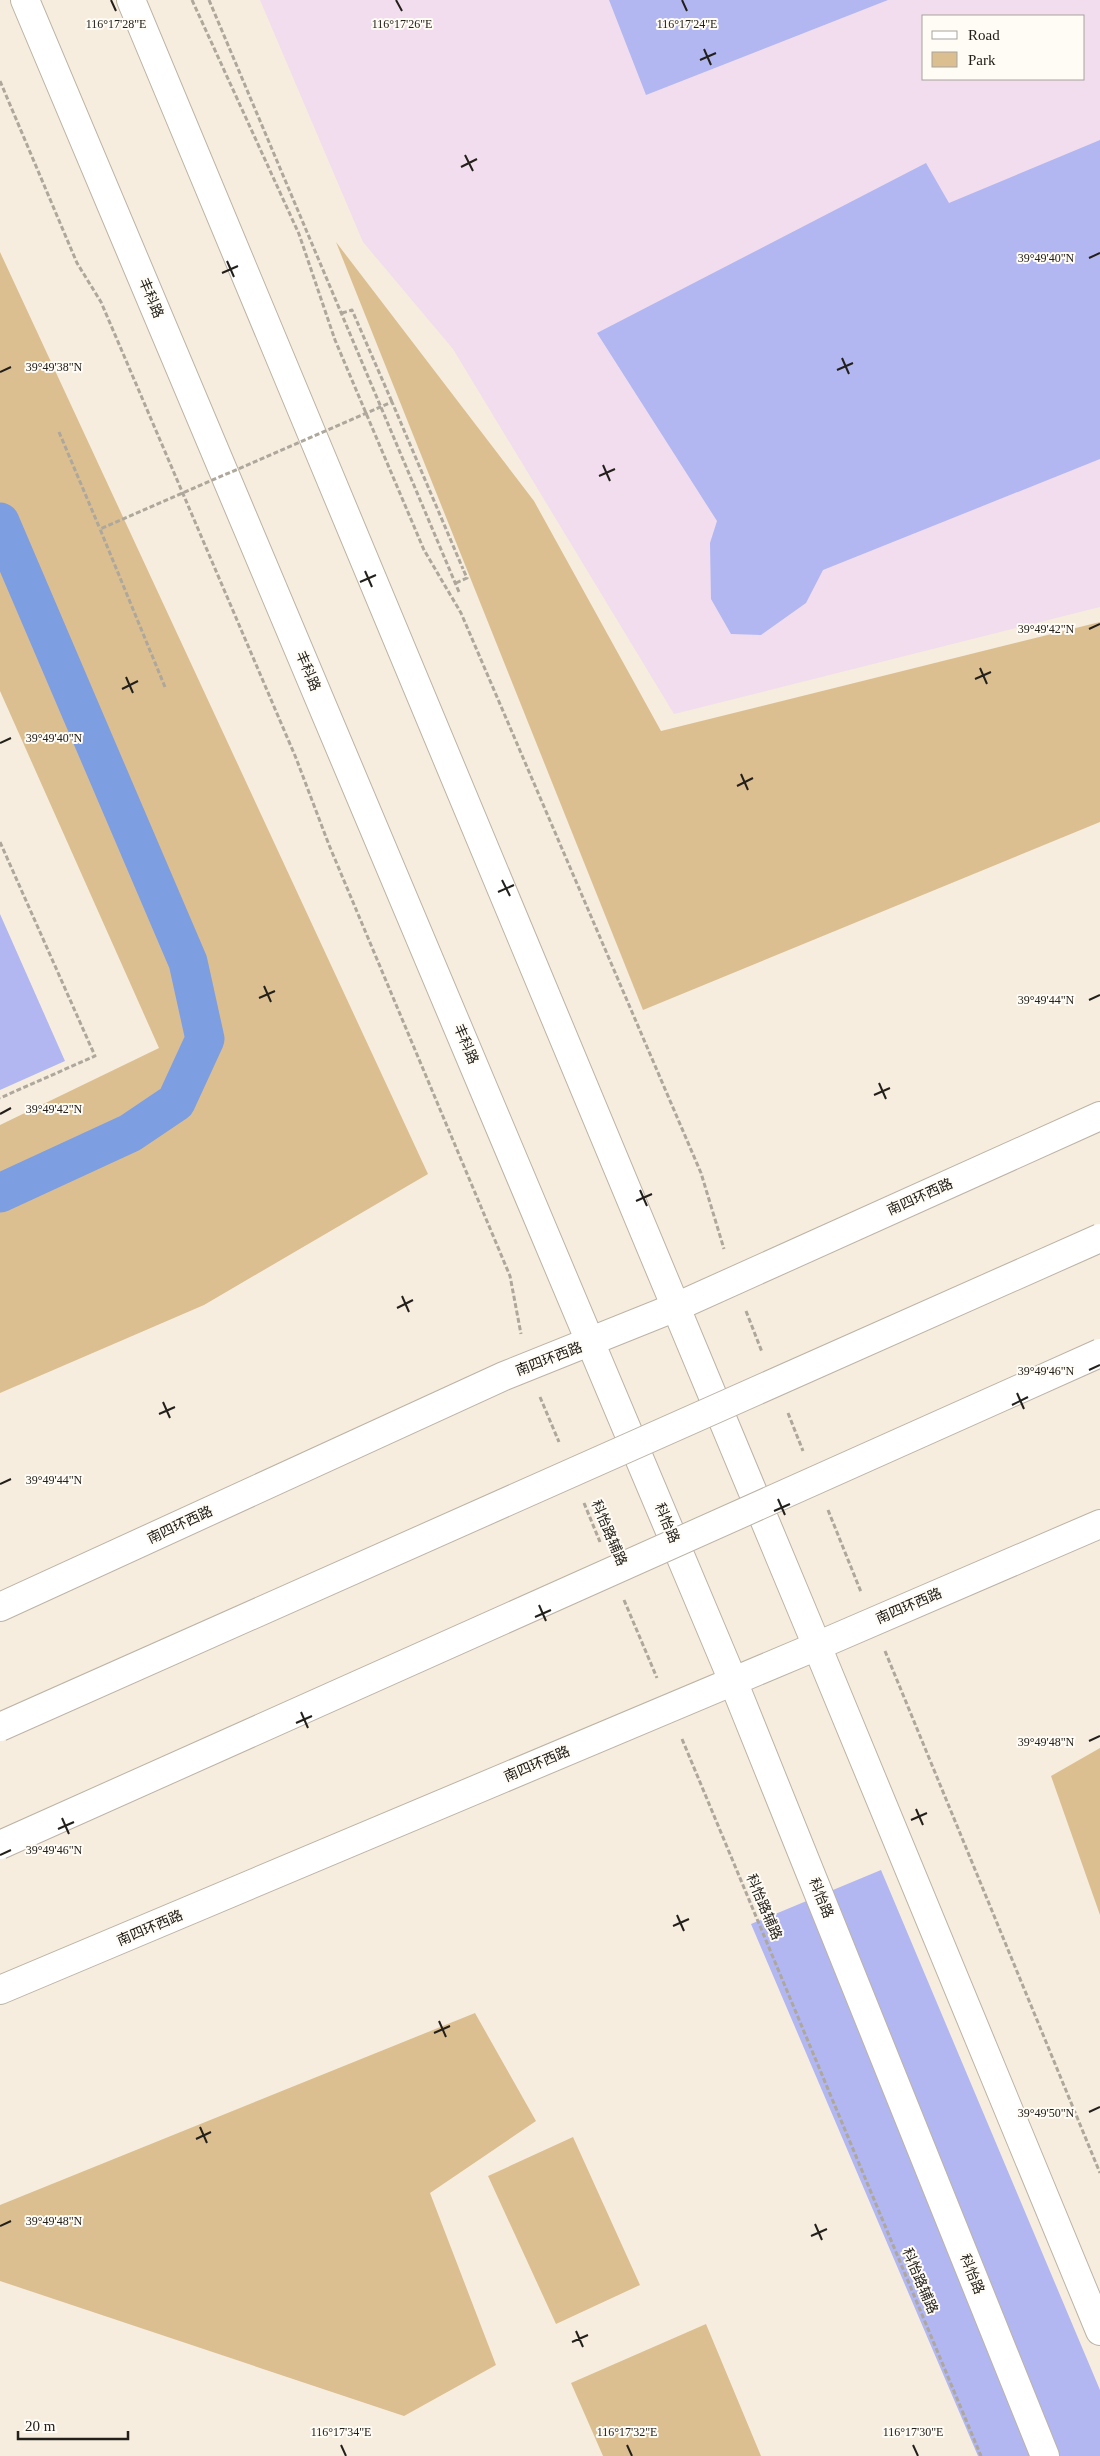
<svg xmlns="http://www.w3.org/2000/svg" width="1100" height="2456" font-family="'Times New Roman','Noto Sans SC',serif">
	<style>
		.commercial { fill: #f1dded; fill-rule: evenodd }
		.green { fill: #dcbf91 }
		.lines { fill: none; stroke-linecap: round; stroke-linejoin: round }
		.canal { stroke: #7e9ee2; stroke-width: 39 }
		.building { fill: #b2b7f2 }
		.secondary-casing { stroke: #bcb3a5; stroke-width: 30 }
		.primary-casing { stroke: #bcb3a5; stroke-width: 30 }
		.path { stroke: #aea79b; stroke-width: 3; stroke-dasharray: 5 2.5; stroke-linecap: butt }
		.secondary { stroke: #fff; stroke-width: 28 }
		.primary { stroke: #fff; stroke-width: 28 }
		.highway-bridge-casing { stroke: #bcb3a5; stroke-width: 30; stroke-linecap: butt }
		.path-bridge { stroke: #aea79b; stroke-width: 3; stroke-dasharray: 5 2.5; stroke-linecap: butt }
		.highway-bridge { stroke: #fff; stroke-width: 28 }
		.ticks { fill: none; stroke: #23201b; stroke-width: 2 }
		.labels { text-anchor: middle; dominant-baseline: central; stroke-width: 4; stroke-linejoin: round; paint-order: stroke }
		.street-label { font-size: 14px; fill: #23201b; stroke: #fffbf5 }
		.ticks-label { font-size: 12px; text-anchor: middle; fill: #23201b; stroke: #fffbf5; stroke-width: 4; stroke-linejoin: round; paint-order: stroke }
	</style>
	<rect width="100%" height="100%" fill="#f6edde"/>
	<path class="commercial" d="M 260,0 L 1100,0 L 1100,607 L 674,714 L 453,349 L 363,242 ZM 924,16 L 1084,16 L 1084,79 L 924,79 Z"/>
	<path class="green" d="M 336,242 L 534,501 L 661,731 L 1100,622 L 1100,822 L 643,1010 Z
		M 0,252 L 428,1174 L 204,1305 L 0,1393 L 0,1125 L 159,1048 L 0,691 Z
		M 1100,1748 L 1100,1915 L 1051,1776 Z
		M 475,2013 L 536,2121 L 430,2193 L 496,2365 L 404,2416 L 0,2281 L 0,2205 Z
		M 573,2137 L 640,2285 L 556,2324 L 488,2176 Z
		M 706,2324 L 761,2456 L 603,2456 L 571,2383 Z"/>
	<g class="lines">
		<path class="canal" d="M 0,522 L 188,962 L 205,1039 L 176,1102 L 130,1133 L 0,1193"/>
	</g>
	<path class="building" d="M 609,0 L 888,0 L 646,95 Z
		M 1100,140 L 1100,459 L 823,570 L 806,603 L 761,635 L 731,634 L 711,599 L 710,543 L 717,521 L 597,333 L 926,163 L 949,203 Z
		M 0,914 L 65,1061 L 0,1090 Z
		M 881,1870 L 1100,2390 L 1100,2456 L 978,2456 L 751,1924 Z"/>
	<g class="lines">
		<g class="secondary-casing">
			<path id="secondary" d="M 0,1607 L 504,1376 L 676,1307 L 1100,1116
				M 0,1990 L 817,1646 L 1100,1524"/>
		</g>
		<g class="primary-casing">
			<path id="primary" d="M 25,0 L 733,1681 L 1045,2456
				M 131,0 L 817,1646 L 1100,2331"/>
		</g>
		<path class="path" d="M 192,0 L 299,234 L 335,340 L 424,550 L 461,613 L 701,1173 L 724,1249
			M 209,0 L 459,592
			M 0,81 L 77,263 L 101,302 L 296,758 L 329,845 L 510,1276 L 521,1334
			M 342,313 L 352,310 L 392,402
			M 59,432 L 100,529
			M 456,583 L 467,578 L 463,569
			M 0,842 L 95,1056 L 0,1098
			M 746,1311 L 762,1352
			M 540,1397 L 559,1442
			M 788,1413 L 803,1451
			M 584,1503 L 600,1542
			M 828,1510 L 861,1592
			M 624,1600 L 657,1678
			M 885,1651 L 1100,2173
			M 682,1739 L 981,2456"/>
		<use href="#secondary" class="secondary"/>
		<use href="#primary" class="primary"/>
		<g class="highway-bridge-casing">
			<path id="highway-bridge" d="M 0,1727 L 1100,1238
				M 0,1845 L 1100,1353"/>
		</g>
		<path class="path-bridge" d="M 165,687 L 100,529 L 392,402 L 463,569"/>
		<use href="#highway-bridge" class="highway-bridge"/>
	</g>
	<path class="ticks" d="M 111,0 L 116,11M 396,0 L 402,11M 682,0 L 687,11M 704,49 L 711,65M 700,60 L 716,53M 465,155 L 473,171M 461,167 L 477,159M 1089,258 L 1100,253M 227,261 L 234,277M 222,273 L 238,266M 842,358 L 849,374M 837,370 L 853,363M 0,372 L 11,367M 603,465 L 610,481M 599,476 L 615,469M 365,571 L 372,587M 360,582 L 376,575M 1089,629 L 1100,624M 980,668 L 987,684M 126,677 L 133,693M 975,679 L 991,672M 122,689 L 138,681M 0,743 L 11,738M 741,774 L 748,790M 737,786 L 753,778M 502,880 L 510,896M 498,892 L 514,885M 264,986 L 271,1002M 259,998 L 275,991M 1089,1000 L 1100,995M 879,1083 L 886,1099M 874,1095 L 890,1088M 0,1114 L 11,1108M 640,1190 L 647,1206M 636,1201 L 652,1194M 402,1296 L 409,1312M 397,1308 L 413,1300M 1089,1370 L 1100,1365M 1017,1393 L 1024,1409M 163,1402 L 170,1418M 1012,1405 L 1028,1397M 159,1414 L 175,1407M 0,1484 L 11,1479M 778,1499 L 785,1515M 774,1511 L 790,1504M 539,1605 L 546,1621M 535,1617 L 551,1610M 301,1712 L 308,1728M 296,1723 L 312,1716M 1089,1741 L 1100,1736M 916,1809 L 923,1825M 62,1818 L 69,1834M 911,1820 L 927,1813M 58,1829 L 74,1822M 0,1855 L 11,1850M 677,1915 L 684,1931M 673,1926 L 689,1919M 439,2021 L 446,2037M 434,2033 L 450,2026M 1089,2112 L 1100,2107M 200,2127 L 207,2143M 196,2139 L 211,2132M 815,2224 L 822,2240M 0,2226 L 11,2221M 811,2236 L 827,2229M 576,2331 L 583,2347M 572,2342 L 588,2335M 341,2445 L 346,2456M 627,2445 L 632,2456M 913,2445 L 918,2456"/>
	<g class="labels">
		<g class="street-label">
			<text transform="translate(151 298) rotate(67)">丰科路</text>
			<text transform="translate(308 671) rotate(67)">丰科路</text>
			<text transform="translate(466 1044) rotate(67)">丰科路</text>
			<text transform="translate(920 1197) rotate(-24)">南四环西路</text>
			<text transform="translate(549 1359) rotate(-21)">南四环西路</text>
			<text transform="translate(667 1523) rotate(67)">科怡路</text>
			<text transform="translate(180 1525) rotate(-25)">南四环西路</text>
			<text transform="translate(609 1533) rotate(67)">科怡路辅路</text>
			<text transform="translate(909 1606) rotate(-23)">南四环西路</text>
			<text transform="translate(537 1764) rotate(-23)">南四环西路</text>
			<text transform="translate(821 1898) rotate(68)">科怡路</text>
			<text transform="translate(764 1907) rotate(67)">科怡路辅路</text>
			<text transform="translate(150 1928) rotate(-23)">南四环西路</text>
			<text transform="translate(972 2274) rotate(68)">科怡路</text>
			<text transform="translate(920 2281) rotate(67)">科怡路辅路</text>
		</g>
	</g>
	<g class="ticks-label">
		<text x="116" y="28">116°17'28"E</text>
		<text x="402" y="28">116°17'26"E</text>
		<text x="687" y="28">116°17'24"E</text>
		<text x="1046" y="262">39°49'40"N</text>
		<text x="54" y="371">39°49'38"N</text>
		<text x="1046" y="633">39°49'42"N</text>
		<text x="54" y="742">39°49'40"N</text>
		<text x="1046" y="1004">39°49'44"N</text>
		<text x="54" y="1113">39°49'42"N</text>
		<text x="1046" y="1375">39°49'46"N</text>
		<text x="54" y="1484">39°49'44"N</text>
		<text x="1046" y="1746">39°49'48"N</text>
		<text x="54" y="1854">39°49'46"N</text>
		<text x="1046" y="2117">39°49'50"N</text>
		<text x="54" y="2225">39°49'48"N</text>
		<text x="341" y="2436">116°17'34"E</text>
		<text x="627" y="2436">116°17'32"E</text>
		<text x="913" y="2436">116°17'30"E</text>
	</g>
	<rect x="922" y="15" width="162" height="65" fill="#fffbf5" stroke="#a7a39e"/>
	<rect x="932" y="31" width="25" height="8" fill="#ffffff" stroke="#a7a39e"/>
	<text x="968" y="40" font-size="15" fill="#23201b">Road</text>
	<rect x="932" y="52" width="25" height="15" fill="#dcbf91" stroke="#a7a39e"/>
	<text x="968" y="65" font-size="15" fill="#23201b">Park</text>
	<path d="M18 2431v8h110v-8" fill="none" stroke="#23201b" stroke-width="2.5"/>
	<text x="25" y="2431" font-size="15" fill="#23201b" stroke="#fffbf5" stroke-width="4" paint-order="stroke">20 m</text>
</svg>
